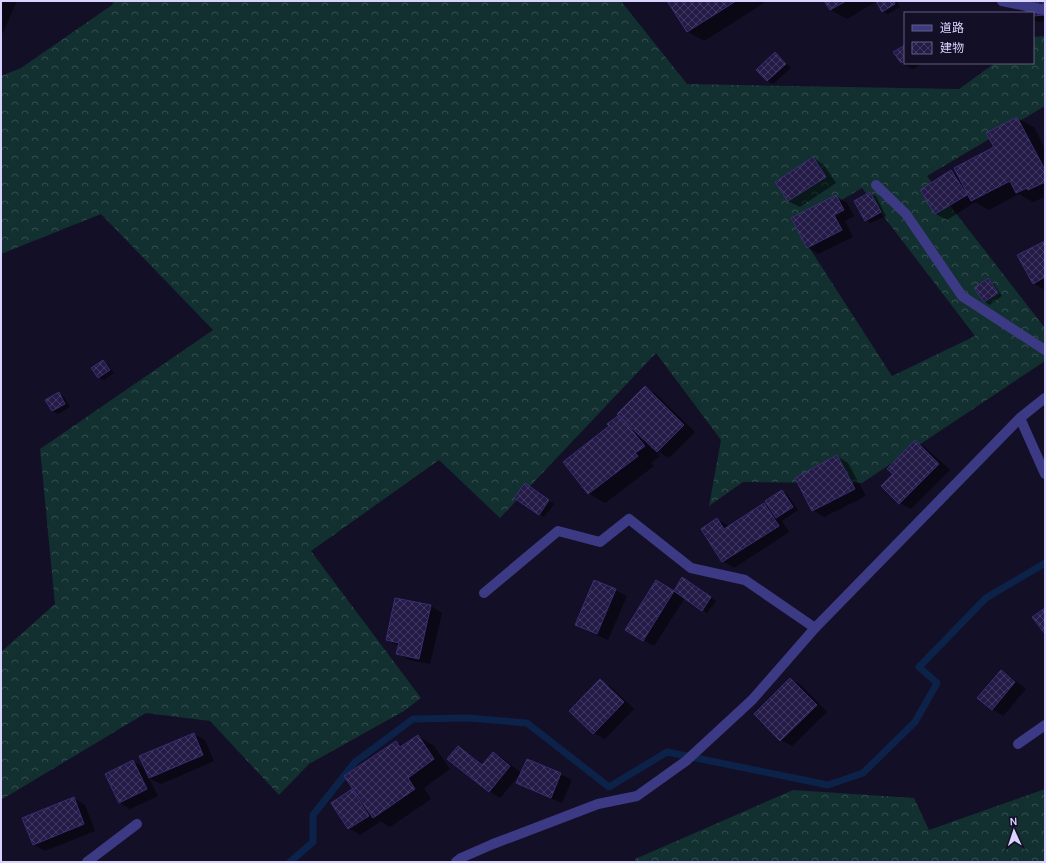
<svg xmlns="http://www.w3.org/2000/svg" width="1046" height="863" font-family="Karla,'Noto Sans JP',sans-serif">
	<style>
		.forest { fill: url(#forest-crowns); fill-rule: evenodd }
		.shadow { fill: #0007 }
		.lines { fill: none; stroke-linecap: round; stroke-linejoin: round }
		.stream { stroke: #0c2248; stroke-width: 7 }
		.building { fill: url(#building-cross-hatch); stroke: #3b2d73 }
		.minor { stroke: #3d3a85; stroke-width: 10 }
	</style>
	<defs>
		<pattern id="forest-crowns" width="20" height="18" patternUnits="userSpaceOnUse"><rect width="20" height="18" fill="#12302f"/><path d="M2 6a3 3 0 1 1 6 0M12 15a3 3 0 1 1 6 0" fill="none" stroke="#344d4e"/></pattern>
		<pattern id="building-cross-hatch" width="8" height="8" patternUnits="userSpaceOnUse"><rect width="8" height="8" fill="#241b47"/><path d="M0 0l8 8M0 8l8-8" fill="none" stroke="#433b63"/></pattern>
	</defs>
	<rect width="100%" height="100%" fill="#130f26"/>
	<path class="forest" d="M 114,1 L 621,1 L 687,84 L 959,89 L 995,63 L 1033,63 L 1033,37 L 1045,36 L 1045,106 L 927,176 L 1045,328 L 1045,361 L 862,483 L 743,482 L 709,506 L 721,440 L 656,353 L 500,518 L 439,460 L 311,551 L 421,698 L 404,711 L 309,764 L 279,795 L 210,721 L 146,713 L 1,800 L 1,652 L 55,604 L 40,449 L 213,330 L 101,214 L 1,254 L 1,76 L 21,68 L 112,5 ZM 862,188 L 975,336 L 892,376 L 796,227 Z
		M 1045,789 L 1045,862 L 635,862 L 635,859 L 793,790 L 914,798 L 929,830 Z"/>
	<path class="shadow" d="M 1,1 L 17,1 L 1,37 Z
		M 668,1 L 767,1 L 704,41 L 688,32 Z
		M 825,1 L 897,1 L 900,7 L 888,14 L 882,11 L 877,1 L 847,19 L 831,10 Z
		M 1045,1 L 1045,21 L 1038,22 L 1033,19 L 1033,13 L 1027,13 Z
		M 905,46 L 905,63 L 923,63 L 913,69 L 901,63 Z
		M 775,54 L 780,57 L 791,68 L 773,84 L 768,81 L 757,70 Z
		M 1017,118 L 1034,127 L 1045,149 L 1045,199 L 1042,198 L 1033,202 L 1019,194 L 989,210 L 975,202 L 947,220 L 936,214 L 951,172 L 959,176 L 995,147 Z
		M 813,158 L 824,165 L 836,183 L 800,207 L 788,201 Z
		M 870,193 L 876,196 L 886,216 L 871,223 L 866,220 Z
		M 836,196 L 847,203 L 854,216 L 845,221 L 853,237 L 818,254 L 807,247 Z
		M 1045,242 L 1045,290 L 1033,283 Z
		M 988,280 L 993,283 L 1002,296 L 990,305 L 985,302 L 975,288 Z
		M 103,362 L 108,365 L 114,373 L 104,380 L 98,377 Z
		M 645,388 L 656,394 L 695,432 L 669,458 L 657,451 L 660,456 L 651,463 L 654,466 L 605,503 L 588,493 L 610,426 Z
		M 59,393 L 64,397 L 70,407 L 58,414 L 52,411 Z
		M 915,441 L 926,448 L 950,470 L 911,509 L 900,503 L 894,474 Z
		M 837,456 L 848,463 L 866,496 L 824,517 L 813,510 L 796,478 Z
		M 531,487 L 554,504 L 544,517 L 539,514 Z
		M 782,491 L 787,494 L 798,510 L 782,521 L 789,532 L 734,568 L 723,561 L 718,520 L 729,526 L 764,504 L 770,508 Z
		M 682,579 L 716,601 L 707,613 L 685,598 L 654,646 L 627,630 L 657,581 L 675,592 Z
		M 615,590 L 627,596 L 608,640 L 587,631 L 576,625 Z
		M 396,599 L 431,606 L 442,613 L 430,664 L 409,660 L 397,653 L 399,646 L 387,640 Z
		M 1001,671 L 1012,678 L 1026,689 L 1003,716 L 992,709 Z
		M 790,679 L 801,685 L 827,712 L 792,746 L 781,740 Z
		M 600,680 L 611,687 L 634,709 L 605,739 L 594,733 Z
		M 194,734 L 205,740 L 214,761 L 161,784 L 149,778 L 158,796 L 130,809 L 119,802 L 133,761 L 145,768 Z
		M 418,736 L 434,746 L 450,769 L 424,788 L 431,799 L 390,827 L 378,820 L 380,822 L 360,835 L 349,828 L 352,790 L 357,793 L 396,742 L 403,746 Z
		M 458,747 L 469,754 L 483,765 L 493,753 L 504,759 L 521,773 L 500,798 L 489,791 Z
		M 560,774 L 572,780 L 562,803 L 529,789 L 518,783 Z
		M 74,798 L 85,805 L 95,831 L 45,851 L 33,844 Z"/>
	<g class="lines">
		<path class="stream" d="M 290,862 L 313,842 L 313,815 L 355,762 L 413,719 L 468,718 L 527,723 L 609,787 L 667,752 L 828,785 L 863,773 L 915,722 L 937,683 L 919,667 L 986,598 L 1045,563"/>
	</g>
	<path class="building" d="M 667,1 L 736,1 L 687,32 Z
		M 824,1 L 846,1 L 830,10 Z
		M 876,1 L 894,1 L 895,4 L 882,12 Z
		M 1025,1 L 1045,1 L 1045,15 L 1033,16 L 1033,13 L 1026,13 Z
		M 905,45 L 905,61 L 901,63 L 893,52 Z
		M 775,52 L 786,64 L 767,81 L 756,70 Z
		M 1017,117 L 1045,170 L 1045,182 L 1028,190 L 1027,188 L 1016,193 L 1010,181 L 971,201 L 954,168 L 994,147 L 986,133 Z
		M 813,157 L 826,177 L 788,201 L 775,182 Z
		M 951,170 L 967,195 L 935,214 L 920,190 Z
		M 870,192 L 881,212 L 865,221 L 854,201 Z
		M 836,195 L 844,210 L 834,215 L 842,230 L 807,248 L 791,218 Z
		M 1045,241 L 1045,277 L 1033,284 L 1017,255 Z
		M 988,278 L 998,293 L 984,302 L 974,288 Z
		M 103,360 L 110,370 L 98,378 L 91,368 Z
		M 645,386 L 684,425 L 657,452 L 617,414 Z
		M 59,392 L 65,404 L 52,411 L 45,400 Z
		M 619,415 L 645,446 L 635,453 L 638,456 L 588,494 L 563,462 L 609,426 L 607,424 Z
		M 915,440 L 939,464 L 899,504 L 881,486 L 893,474 L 887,469 Z
		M 837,455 L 855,489 L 812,511 L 795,478 Z
		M 525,483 L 549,500 L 539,515 L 514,498 Z
		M 782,490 L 793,507 L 776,518 L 765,501 Z
		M 764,503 L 779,526 L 722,562 L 701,529 L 717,518 L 724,529 Z
		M 682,577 L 711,597 L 702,611 L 674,591 Z
		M 594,580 L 616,589 L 597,634 L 575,625 Z
		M 656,580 L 674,591 L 643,641 L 625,630 Z
		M 395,598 L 431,605 L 419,659 L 396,654 L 399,643 L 386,640 Z
		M 1045,608 L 1045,634 L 1032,617 Z
		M 1001,670 L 1015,682 L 992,710 L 977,698 Z
		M 790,678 L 817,705 L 780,741 L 754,714 Z
		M 600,679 L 624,702 L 593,734 L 569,711 Z
		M 194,733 L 203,755 L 149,778 L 139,756 Z
		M 418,735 L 434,759 L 408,778 L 415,789 L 373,818 L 344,776 L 396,741 L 400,747 Z
		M 458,746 L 482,765 L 493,752 L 510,766 L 489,792 L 447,759 Z
		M 527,759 L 561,773 L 551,798 L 516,783 Z
		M 133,760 L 147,789 L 119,803 L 105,774 Z
		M 352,789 L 369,816 L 348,829 L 331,803 Z
		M 74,797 L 84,824 L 33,845 L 22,818 Z"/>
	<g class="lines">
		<path class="minor" d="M 1002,1 L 1045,10
			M 876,185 L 906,214 L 962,296 L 1045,350
			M 1020,418 L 1045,474
			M 484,593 L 558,531 L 600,542 L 629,519 L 691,568 L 745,580 L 815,628
			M 1018,744 L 1045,725
			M 87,862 L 137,824
			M 456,862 L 461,858 L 493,844 L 598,804 L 637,796 L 686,761 L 752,700 L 815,628 L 1020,418 L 1045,398"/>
	</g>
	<rect width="1046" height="863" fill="none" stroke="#d9d4ff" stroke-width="4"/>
	<rect x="904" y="12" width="130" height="52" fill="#130f26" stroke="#625e7d"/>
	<rect x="912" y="25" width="20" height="6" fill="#3d3a85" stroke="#625e7d"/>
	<text x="940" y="32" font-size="12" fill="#d9d4ff">道路</text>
	<rect x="912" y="42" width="20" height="12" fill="url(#building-cross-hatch)" stroke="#625e7d"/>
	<text x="940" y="52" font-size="12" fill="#d9d4ff">建物</text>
	<g transform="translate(1014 831) rotate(357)" stroke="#130f26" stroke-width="3" paint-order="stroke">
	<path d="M0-3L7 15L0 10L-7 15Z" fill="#d9d4ff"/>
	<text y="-6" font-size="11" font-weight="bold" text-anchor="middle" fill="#d9d4ff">N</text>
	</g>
</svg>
